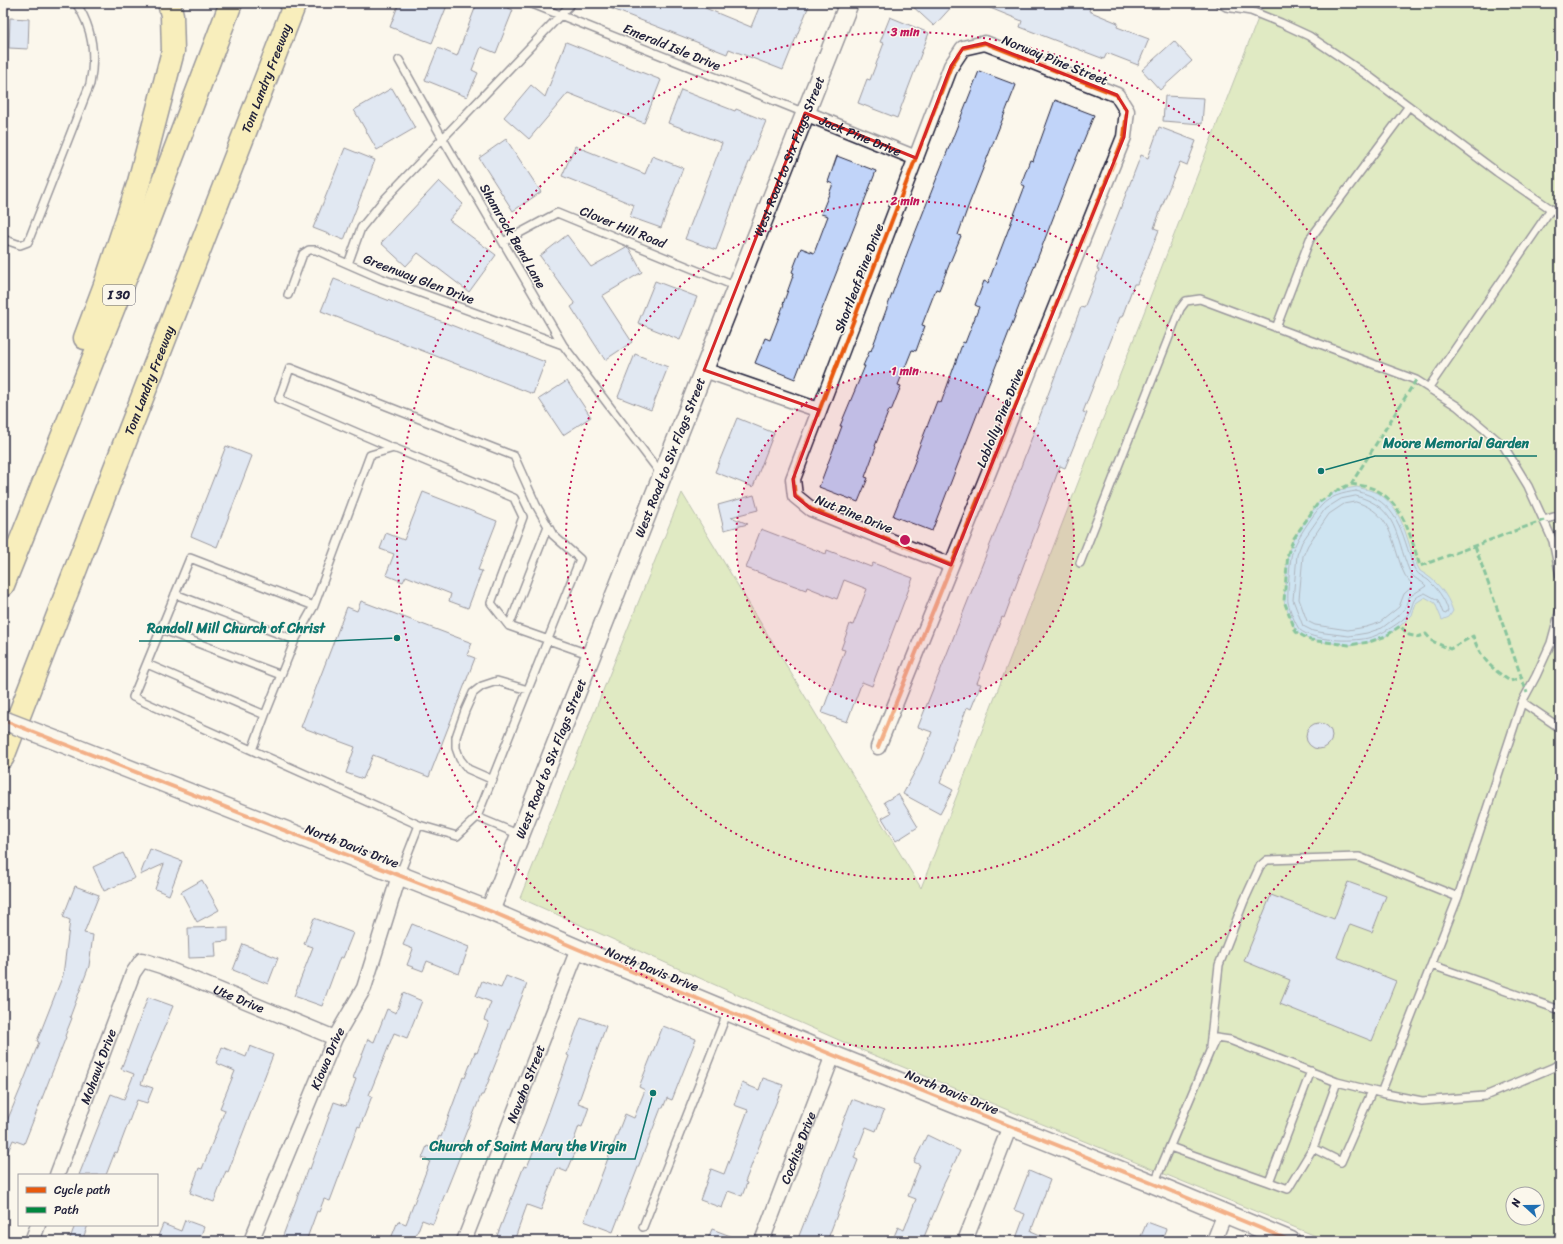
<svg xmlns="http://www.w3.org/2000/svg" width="1563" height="1244" font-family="Sriracha,sans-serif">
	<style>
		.green { fill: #bed990; stroke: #707e66; fill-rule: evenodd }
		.water { fill: #98ccf6; stroke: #6988ab }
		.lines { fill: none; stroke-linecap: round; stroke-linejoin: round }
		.shore { stroke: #516686; stroke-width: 1 }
		.building { fill: #c1d4f9; stroke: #22223b }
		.service-casing { stroke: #22223b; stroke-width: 10 }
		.minor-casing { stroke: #22223b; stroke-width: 17 }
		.tertiary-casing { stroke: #22223b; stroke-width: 21 }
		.motorway-casing { stroke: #22223b; stroke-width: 25 }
		.service { stroke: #fbf7ec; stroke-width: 7 }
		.minor { stroke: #fbf7ec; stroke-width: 14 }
		.tertiary { stroke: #fbf7ec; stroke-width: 18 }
		.motorway { stroke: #f4e382; stroke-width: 22 }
		.tertiary-bridge-casing { stroke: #22223b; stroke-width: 21; stroke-linecap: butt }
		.tertiary-bridge { stroke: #fbf7ec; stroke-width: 18 }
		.quiet { stroke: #00873e; stroke-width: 3; stroke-dasharray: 6 3; stroke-linecap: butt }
		.cycleway-casing { stroke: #fbf7ec; stroke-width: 6 }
		.cycleway { stroke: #e8590c; stroke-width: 4 }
		.marked { fill: none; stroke: #d62828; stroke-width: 3; stroke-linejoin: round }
		.ring { fill: none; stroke: #c2185b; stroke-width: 2; stroke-dasharray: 2 4 }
		.labels { text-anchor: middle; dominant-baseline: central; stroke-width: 3; stroke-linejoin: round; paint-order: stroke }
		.shield { fill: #fbf7ec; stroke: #636270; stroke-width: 1 }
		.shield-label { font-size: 12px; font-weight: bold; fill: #22223b }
		.street-label { font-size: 13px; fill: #22223b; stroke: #fbf7ec }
		.centre { fill: #c2185b; stroke: #fbf7ec; stroke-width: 2 }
		.ring-label { font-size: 12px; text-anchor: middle; font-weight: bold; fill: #c2185b; stroke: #fbf7ec; stroke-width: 3; stroke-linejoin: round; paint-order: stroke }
		.leader { fill: none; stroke: #0f766e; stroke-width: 1.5 }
		.callout-dot { fill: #0f766e; stroke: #fbf7ec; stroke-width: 1.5 }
		.callout-label { font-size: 14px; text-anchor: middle; font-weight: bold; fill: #0f766e; stroke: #fbf7ec; stroke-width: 3; stroke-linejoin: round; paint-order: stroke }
	</style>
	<rect width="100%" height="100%" fill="#fbf7ec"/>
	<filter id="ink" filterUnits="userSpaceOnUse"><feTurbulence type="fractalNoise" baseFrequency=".025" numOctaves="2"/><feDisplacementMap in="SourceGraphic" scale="8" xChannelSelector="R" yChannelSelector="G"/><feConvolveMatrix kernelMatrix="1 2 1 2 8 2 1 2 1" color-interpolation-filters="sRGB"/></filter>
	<g filter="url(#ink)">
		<path class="green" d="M 1264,3 L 1560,3 L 1560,1241 L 1328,1241 L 859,1049 L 520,898 L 682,493 L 921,888 ZM 1513,1194 L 1537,1194 L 1537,1218 L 1513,1218 Z"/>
		<path class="water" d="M 1357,487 C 1363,489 1372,490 1378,493 C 1407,512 1405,544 1420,571 C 1436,580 1447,593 1453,611 L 1449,617 L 1442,620 L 1435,603 L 1425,597 L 1416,603 L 1412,615 L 1400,626 L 1386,636 L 1369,642 L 1349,645 L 1324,642 L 1310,640 L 1296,632 L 1284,601 L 1288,553 L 1294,538 L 1318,503 L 1338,490 Z"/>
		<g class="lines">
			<path class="shore" d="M 1356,491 C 1399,501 1401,532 1414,568 C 1418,575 1422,576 1428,580 C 1437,588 1445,599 1448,610 L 1446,614 L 1443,613 L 1438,600 L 1425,593 C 1410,599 1415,602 1409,613 C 1403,622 1379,636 1368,638 C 1352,642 1313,641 1300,630 C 1296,626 1289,608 1288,602 C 1287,597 1290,558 1292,553 C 1295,541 1312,516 1321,506 C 1330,496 1343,493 1356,491 Z
				M 1356,496 C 1398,507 1395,536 1409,570 C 1413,580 1422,580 1426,586 L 1409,597 L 1404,610 L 1395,618 L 1382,628 L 1367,633 L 1349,636 L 1325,633 L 1313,631 L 1303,626 L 1293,600 L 1297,555 L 1302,542 L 1325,509 L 1341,499 Z
				M 1356,502 C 1392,513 1391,540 1403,571 C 1405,577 1410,581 1413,586 L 1404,594 L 1399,607 L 1379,623 L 1366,627 L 1348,630 L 1315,625 L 1307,621 L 1299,599 L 1303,556 L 1308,545 L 1329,514 L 1344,504 Z"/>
		</g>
		<path class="building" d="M 399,3 L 448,3 L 432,43 L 390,27 Z
			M 477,3 L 496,3 L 513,10 L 496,53 L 481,47 L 472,70 L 478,73 L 467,97 L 425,80 L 438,48 L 457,56 Z
			M 597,3 L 693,3 L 751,27 L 761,3 L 810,3 L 783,70 L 729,49 L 727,54 Z
			M 909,3 L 955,3 L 934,26 Z
			M 978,3 L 1076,3 L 1090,8 L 1089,11 L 1118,23 L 1117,27 L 1149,39 L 1138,65 L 1107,53 L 1104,59 L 1020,27 L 1022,21 Z
			M 890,17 L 929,33 L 897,118 L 858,103 L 867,79 L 870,80 L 884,43 L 880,42 Z
			M 10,18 L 29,19 L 28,49 L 9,48 Z
			M 1174,41 L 1192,61 L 1160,90 L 1142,70 Z
			M 566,42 L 661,80 L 644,123 L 568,93 L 529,139 L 504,117 L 531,85 L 545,97 Z
			M 979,71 L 1016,85 L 969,204 L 958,235 L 961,236 L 951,260 L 939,290 L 936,289 L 922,325 L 925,326 L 916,351 L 912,350 L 898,385 L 901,386 L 891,411 L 889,410 L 875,446 L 876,447 L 865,477 L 868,478 L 858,502 L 819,487 L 842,426 L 840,426 L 865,366 L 863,366 L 870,350 L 871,351 L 908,251 Z
			M 392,88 L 415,128 L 377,150 L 354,110 Z
			M 681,90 L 735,111 L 736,109 L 766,121 L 738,189 L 716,250 L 685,239 L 722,143 L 668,123 Z
			M 1165,96 L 1204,98 L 1202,124 L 1163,121 Z
			M 1055,100 L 1094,115 L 1072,169 L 932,531 L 893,516 L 917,456 L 916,455 L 937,401 L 941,403 L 963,342 L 965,343 L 979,307 L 975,305 L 984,281 L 988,283 L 1025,186 L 1021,184 L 1030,160 L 1033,161 Z
			M 1159,127 L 1196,141 L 1187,165 L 1180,162 L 1167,193 L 1154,228 L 1159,230 L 1149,255 L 1137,284 L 1134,284 L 1122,317 L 1120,317 L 1083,412 L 1087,413 L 1065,468 L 1060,466 L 1004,618 L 1002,617 L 977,683 L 981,684 L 971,709 L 967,707 L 952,748 L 953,749 L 940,783 L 953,790 L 940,814 L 903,794 L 921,760 L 932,732 L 918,727 L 1020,469 L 1081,307 L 1084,308 L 1099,270 L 1097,269 L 1141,155 L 1148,158 Z
			M 506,139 L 541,192 L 513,211 L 479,158 Z
			M 575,146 L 645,174 L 652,156 L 683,168 L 661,228 L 630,217 L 634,205 L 562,176 Z
			M 345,148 L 375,160 L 344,240 L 313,228 Z
			M 837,156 L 876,171 L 795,379 L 755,363 L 765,338 L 770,340 L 784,304 L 783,304 L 794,273 L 792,272 L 801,248 L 814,253 L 828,216 L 821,214 L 833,184 L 828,182 Z
			M 439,181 L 463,204 L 449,220 L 496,255 L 469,292 L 418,253 L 406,266 L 381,243 Z
			M 567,235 L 591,267 L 626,247 L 629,248 L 642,272 L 602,296 L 632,342 L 605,360 L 571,307 L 575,304 L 540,256 Z
			M 334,279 L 545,362 L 533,394 L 321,311 Z
			M 655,281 L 697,297 L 680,340 L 638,323 Z
			M 635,354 L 668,367 L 651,410 L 618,397 Z
			M 567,381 L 591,417 L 563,435 L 539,399 Z
			M 737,418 L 774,433 L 753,487 L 715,472 Z
			M 226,446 L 252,456 L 217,547 L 191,536 Z
			M 423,492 L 497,521 L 478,570 L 482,571 L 468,608 L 449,601 L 451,594 L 406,576 L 403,582 L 386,575 L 394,554 L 380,549 L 386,533 L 404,540 Z
			M 754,495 L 758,510 L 731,517 L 748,524 L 724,530 L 718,505 Z
			M 761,529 L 826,554 L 827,550 L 871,567 L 873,563 L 913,578 L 872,686 L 862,682 L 847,722 L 822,713 L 845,650 L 841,649 L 850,624 L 853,625 L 867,589 L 844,580 L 837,599 L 807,587 L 806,590 L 746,568 Z
			M 361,601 L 472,643 L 467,655 L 475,658 L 429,777 L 373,755 L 363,779 L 346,773 L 355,747 L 301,727 L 347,607 L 357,611 Z
			M1306 736a13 13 0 1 1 26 0a13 13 0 1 1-26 0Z
			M 898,794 L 918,827 L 896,841 L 882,818 L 891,813 L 884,802 Z
			M 150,849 L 182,861 L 169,895 L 155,889 L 164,864 L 140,875 Z
			M 123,853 L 135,878 L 104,891 L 93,867 Z
			M 202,880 L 219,910 L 197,922 L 181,892 Z
			M 1348,882 L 1386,896 L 1372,932 L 1350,924 L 1337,957 L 1396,981 L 1372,1041 L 1280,1004 L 1290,980 L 1244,961 L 1271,895 L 1334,919 Z
			M 75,886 L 99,895 L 84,933 L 93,935 L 89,966 L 70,1017 L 72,1018 L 65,1036 L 66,1037 L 24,1144 L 13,1140 L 3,1163 L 3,1120 L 7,1121 L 22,1085 L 39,1042 L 37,1041 L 63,975 L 70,920 L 63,917 Z
			M 314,918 L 353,933 L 343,958 L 340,957 L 322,1006 L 294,996 L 313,947 L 304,944 Z
			M 412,924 L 469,947 L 459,974 L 427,961 L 423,971 L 407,965 L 413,949 L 403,945 Z
			M 228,927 L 228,941 L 215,942 L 216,957 L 189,958 L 188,928 Z
			M 243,944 L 278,958 L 268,984 L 233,970 Z
			M 506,976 L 527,984 L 483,1095 L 481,1095 L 461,1145 L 464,1146 L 433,1224 L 422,1220 L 414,1241 L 390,1241 L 398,1221 L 406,1224 L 430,1161 L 422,1158 L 427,1146 L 434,1149 L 439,1136 L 441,1137 L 463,1077 L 465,1078 L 475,1052 L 477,1053 L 489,1022 L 484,1020 L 491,1002 L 476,996 L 482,981 L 501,988 Z
			M 403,993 L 422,1001 L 407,1038 L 394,1033 L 369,1095 L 372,1096 L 360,1127 L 358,1126 L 330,1201 L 324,1199 L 319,1212 L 317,1211 L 306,1241 L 281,1241 L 308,1168 L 310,1169 L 334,1102 L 346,1106 L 356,1079 L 353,1078 L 368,1039 L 374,1042 L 387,1009 L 396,1013 Z
			M 148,997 L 173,1006 L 141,1084 L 153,1088 L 147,1103 L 137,1100 L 117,1153 L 115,1152 L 106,1175 L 79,1175 L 111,1094 L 124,1099 L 134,1074 L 121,1069 Z
			M 581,1017 L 606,1026 L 578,1103 L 589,1107 L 582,1127 L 579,1126 L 570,1151 L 575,1153 L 567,1172 L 557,1168 L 541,1210 L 527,1205 L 514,1241 L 495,1241 L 524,1166 L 527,1167 L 545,1123 L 569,1056 L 567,1055 Z
			M 663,1026 L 696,1039 L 672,1100 L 667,1098 L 663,1108 L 661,1108 L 613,1232 L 584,1221 L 625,1114 L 634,1118 L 645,1090 L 639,1087 Z
			M 250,1046 L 273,1055 L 228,1172 L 226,1171 L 214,1202 L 190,1193 L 199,1168 L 202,1169 L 225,1110 L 220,1108 L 235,1071 L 216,1063 L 222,1047 L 246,1057 Z
			M 763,1078 L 783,1085 L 745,1182 L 747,1183 L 742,1196 L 728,1191 L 722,1208 L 700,1200 L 711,1169 L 724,1174 L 748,1110 L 734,1105 L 742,1083 L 759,1090 Z
			M 852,1099 L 884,1111 L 876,1131 L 866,1127 L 854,1158 L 858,1160 L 827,1241 L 797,1241 Z
			M 927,1135 L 960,1151 L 941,1190 L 943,1191 L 924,1237 L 931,1241 L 892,1241 L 898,1227 L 904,1230 L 916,1199 L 908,1196 L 920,1165 L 914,1162 Z
			M 1029,1171 L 1050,1180 L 1031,1231 L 1054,1241 L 1015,1241 L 1025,1214 L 1014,1210 Z
			M 185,1220 L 204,1227 L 200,1238 L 205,1240 L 205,1241 L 156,1241 L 163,1224 L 181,1231 Z
			M 1147,1222 L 1166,1229 L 1161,1241 L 1139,1241 Z
			M 75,1225 L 88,1225 L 82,1241 L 69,1241 Z
			M 712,1229 L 741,1240 L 741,1241 L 707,1241 Z"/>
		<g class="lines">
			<g class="service-casing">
				<path id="service" d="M 530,3 L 805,113
					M 572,3 L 382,202 L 361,228 L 348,264 L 380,278 L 563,345 L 661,474
					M 1219,3 L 1226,7 L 1251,11 L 1281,23 L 1309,36 L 1370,77 L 1497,172 L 1551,209 L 1560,213
					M 399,60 L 443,139 L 563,345
					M 3,239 L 20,245 L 28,242 L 90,84 C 96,54 93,28 76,3
					M 503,242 L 557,213 L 737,287
					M 288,295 L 303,254 L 309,250 L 316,250 L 348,264
					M 1276,328 L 1310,239 L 1409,106
					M 1429,387 L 1551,209
					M 395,449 L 279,399 L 290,368 L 514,456 L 536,505 L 553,535 L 580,559 L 477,817
					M 1544,520 L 1560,515
					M 1080,563 L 1180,309 L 1186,301 L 1200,299 L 1416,380 L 1457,406 L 1503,445 L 1528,486 L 1553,541 L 1560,576
					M 509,626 L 548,526
					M 161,629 L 281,675
					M 295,640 L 314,606
					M 147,664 L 265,715 L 295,640 L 175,594
					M 1522,702 L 1560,728
					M 252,750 L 265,715
					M 493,780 L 468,769 L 460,759 L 456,748 L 456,737 L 465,711 L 473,693 L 482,686 L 497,681 L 528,690
					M 419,825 L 457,836 L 477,817 L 520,835
					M 399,876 L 419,825 L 133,697 L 190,558 L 314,606 L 370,455 L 394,448 L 514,498 L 523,517 L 491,603 L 509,626 L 591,655
					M 1432,965 L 1560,1010
					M 1210,1047 L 1219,965 L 1244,901 L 1260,866 L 1267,860 L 1359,857 L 1458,897
					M 1381,1093 L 1458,897 L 1522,702 L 1536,676 L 1551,643 L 1560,610
					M 1170,1147 L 1269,1182 L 1311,1071
					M 1313,1148 L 1341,1162 L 1372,1091
					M 1269,1182 L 1288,1189 L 1313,1148 L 1337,1082
					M 1154,1184 L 1210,1051 L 1216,1038 L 1230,1040 L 1337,1082 L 1381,1093 L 1422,1101 L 1485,1096 L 1554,1067 L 1560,1063
					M 643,1227 L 728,1011"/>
			</g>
			<g class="minor-casing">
				<g id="minor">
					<path id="s1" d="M 805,113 L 916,158"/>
					<path d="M 704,370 L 819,410"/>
					<path d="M 878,747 L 1124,137 L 1127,111 L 1117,95 L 985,43 L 963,48 L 951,66 L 793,479 L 795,496 L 811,509 L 951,565"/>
					<path id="s2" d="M 57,1175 L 133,973 L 142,960 L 161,966 L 335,1038"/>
					<path d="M 32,1241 L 38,1225"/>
					<path id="s3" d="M 251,1241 L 335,1038 L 364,988 L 399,876"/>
					<path id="s4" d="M 464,1241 L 578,949"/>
					<path id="s5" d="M 762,1241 L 833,1055"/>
					<path d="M 965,1241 L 1010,1126"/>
					<path d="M 1214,1241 L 1225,1213"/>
				</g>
			</g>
			<g class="tertiary-casing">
				<g id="tertiary">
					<path d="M 78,749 L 490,911 L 578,949 L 833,1055 L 1154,1184 L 1291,1241"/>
					<path id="s6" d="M 490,911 L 849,3"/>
				</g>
			</g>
			<g class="motorway-casing">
				<g id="motorway">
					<path d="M 85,338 L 105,285 L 139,182 L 173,51 L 172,15 L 169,3"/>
					<path d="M 3,585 L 143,234 L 231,3"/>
					<path id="s7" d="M 3,757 L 295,3"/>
				</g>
			</g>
			<use href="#service" class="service"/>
			<use href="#minor" class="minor"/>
			<use href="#tertiary" class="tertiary"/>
			<use href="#motorway" class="motorway"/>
			<g class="tertiary-bridge-casing">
				<path id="tertiary-bridge" d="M 3,720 L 78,749"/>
			</g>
			<use href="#tertiary-bridge" class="tertiary-bridge"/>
			<path class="quiet" d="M 1416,380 L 1351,484 L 1338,490 L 1318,503 L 1294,538 L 1288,553 L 1284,601 L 1296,632 L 1310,640 L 1349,645 L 1369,642 L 1386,636 L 1400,626 L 1409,635 L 1418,637 L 1426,634 L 1432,641 L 1450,649 L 1473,636 C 1480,658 1492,669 1510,681 L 1521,678
				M 1351,484 C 1360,486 1370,486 1378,491 C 1405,507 1411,539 1420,566 L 1544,520
				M 1475,546 L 1527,693"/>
			<g class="cycleway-casing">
				<path id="cycleway" d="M 3,720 L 490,911 L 578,949 L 833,1055 L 1154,1184 L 1291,1241
					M 878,747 L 1124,137 L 1127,111 L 1117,95 L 985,43 L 963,48 L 951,66 L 793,479 L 795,496 L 811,509 L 951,565"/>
			</g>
			<use href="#cycleway" class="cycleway"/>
		</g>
	</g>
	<path d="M0 0H1563V1244H0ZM 985,43 L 1117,95 L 1127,111 L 1124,137 L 951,565 L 811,509 L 795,496 L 793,479 L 819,410 L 704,370 L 805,113 L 916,158 L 951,66 L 963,48 Z" fill="#fbf7ec" fill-opacity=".55" fill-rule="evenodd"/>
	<path class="marked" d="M 985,43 L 1117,95 L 1127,111 L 1124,137 L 951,565 L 811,509 L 795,496 L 793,479 L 819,410 L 704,370 L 805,113 L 916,158 L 951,66 L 963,48 Z"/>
	<circle cx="905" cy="540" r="169" fill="#c2185b" fill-opacity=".12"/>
	<g class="ring">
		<circle cx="905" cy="540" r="169"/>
		<circle cx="905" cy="540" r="339"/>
		<circle cx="905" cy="540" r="508"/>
	</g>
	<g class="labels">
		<rect class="shield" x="103" y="285" width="32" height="20" rx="3"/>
		<g class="shield-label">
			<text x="119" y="295">I 30</text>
		</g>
		<g class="street-label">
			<text transform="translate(672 47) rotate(22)">Emerald Isle Drive</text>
			<text transform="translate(1055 60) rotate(22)">Norway Pine Street</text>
			<text stroke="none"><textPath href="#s7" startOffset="728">Tom Landry Freeway</textPath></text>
			<text stroke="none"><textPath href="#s1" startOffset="60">Jack Pine Drive</textPath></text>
			<text stroke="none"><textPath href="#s6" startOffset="812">West Road to Six Flags Street</textPath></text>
			<text transform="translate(623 227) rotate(22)">Clover Hill Road</text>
			<text transform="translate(513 236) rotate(60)">Shamrock Bend Lane</text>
			<text transform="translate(859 278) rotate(-69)">Shortleaf Pine Drive</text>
			<text transform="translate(419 279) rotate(21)">Greenway Glen Drive</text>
			<text stroke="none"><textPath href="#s7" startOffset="404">Tom Landry Freeway</textPath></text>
			<text transform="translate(1000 418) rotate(-68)">Loblolly Pine Drive</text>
			<text stroke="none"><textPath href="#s6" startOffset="488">West Road to Six Flags Street</textPath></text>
			<text transform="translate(854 514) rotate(22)">Nut Pine Drive</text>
			<text stroke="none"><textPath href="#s6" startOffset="164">West Road to Six Flags Street</textPath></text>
			<text transform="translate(352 846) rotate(21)">North Davis Drive</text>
			<text transform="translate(652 969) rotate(22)">North Davis Drive</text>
			<text stroke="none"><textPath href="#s2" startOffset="336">Ute Drive</textPath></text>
			<text stroke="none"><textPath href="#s3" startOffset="198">Kiowa Drive</textPath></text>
			<text stroke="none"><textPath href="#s2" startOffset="116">Mohawk Drive</textPath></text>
			<text stroke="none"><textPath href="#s4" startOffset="169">Navaho Street</textPath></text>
			<text transform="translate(952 1092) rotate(22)">North Davis Drive</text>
			<text stroke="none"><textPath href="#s5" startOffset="100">Cochise Drive</textPath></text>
		</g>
	</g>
	<circle cx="905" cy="540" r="6" class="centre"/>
	<g class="ring-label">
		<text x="905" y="36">3 min</text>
		<text x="905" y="205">2 min</text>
		<text x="905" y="375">1 min</text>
	</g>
	<path class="leader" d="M1321 471L1375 456H1537M397 638L332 641H139M653 1093L635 1159H422"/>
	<g class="callout-dot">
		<circle cx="1321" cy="471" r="4"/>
		<circle cx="397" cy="638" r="4"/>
		<circle cx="653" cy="1093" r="4"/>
	</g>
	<g class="callout-label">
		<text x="1456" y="448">Moore Memorial Garden</text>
		<text x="236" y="633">Randoll Mill Church of Christ</text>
		<text x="528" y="1151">Church of Saint Mary the Virgin</text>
	</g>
	<rect width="1563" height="1244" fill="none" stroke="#fbf7ec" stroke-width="16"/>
	<rect x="8" y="8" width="1547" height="1228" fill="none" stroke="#22223b" stroke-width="1.5" filter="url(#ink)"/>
	<rect x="18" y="1174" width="140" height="52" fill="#fbf7ec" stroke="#a4a2a5"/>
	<rect x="26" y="1187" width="20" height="6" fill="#e8590c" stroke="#a4a2a5"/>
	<text x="54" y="1194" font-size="12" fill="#22223b">Cycle path</text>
	<rect x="26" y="1207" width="20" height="6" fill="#00873e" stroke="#a4a2a5"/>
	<text x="54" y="1214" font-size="12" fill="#22223b">Path</text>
	<g transform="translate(1525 1206) rotate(291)"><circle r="19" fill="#fbf7ec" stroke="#a4a2a5"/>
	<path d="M0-3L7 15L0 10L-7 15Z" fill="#1f6fb2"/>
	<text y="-6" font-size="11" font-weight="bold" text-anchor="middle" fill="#22223b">N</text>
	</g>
</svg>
